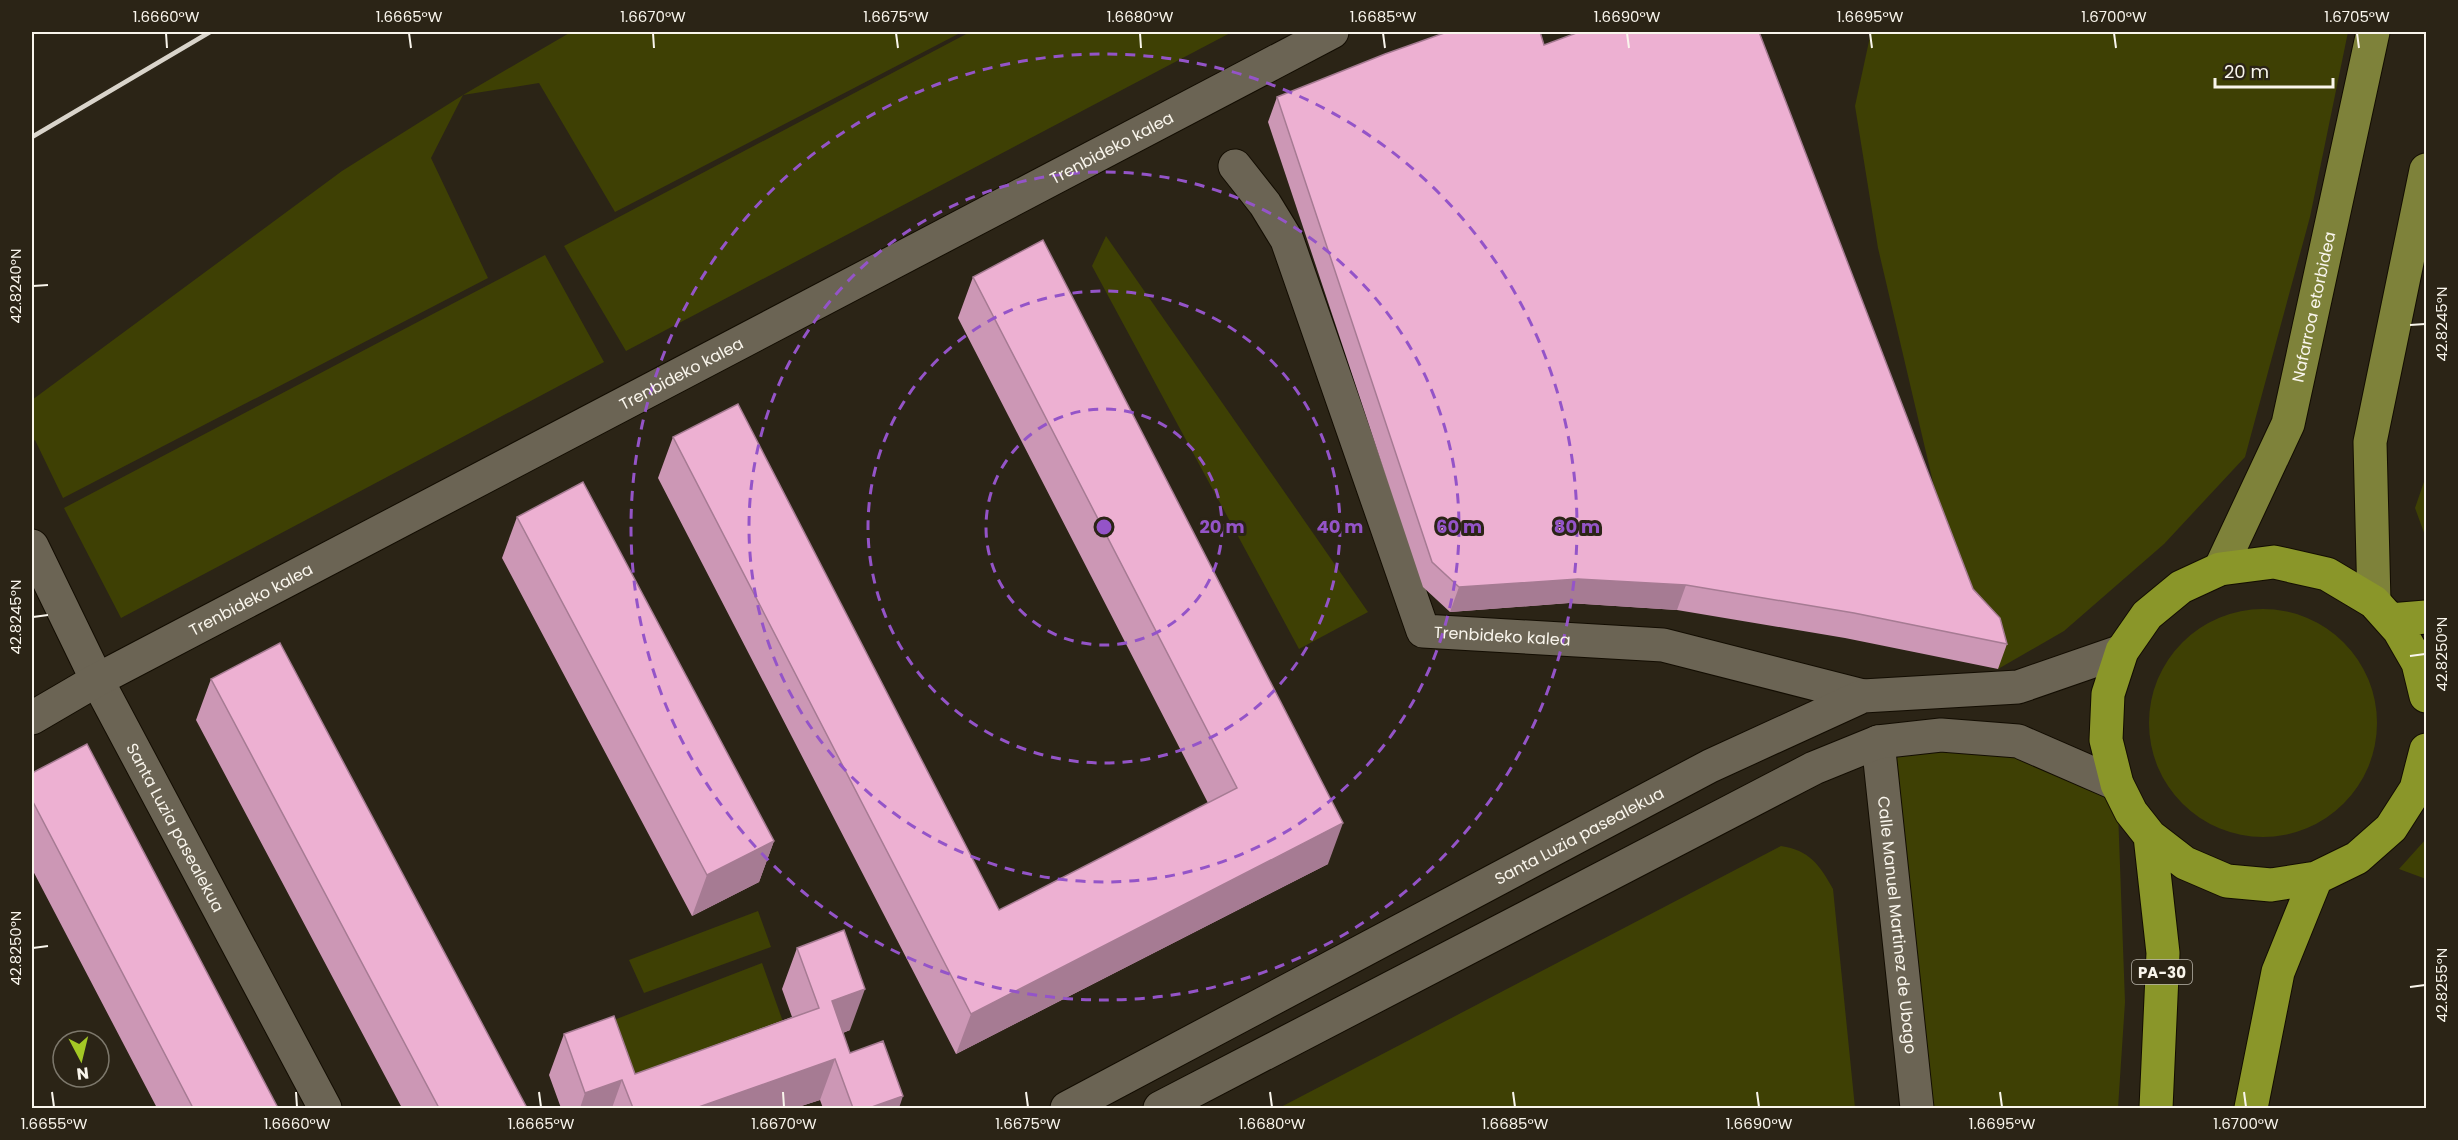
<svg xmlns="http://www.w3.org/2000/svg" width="2458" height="1140" font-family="Poppins,sans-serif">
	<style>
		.green { fill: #3e4004 }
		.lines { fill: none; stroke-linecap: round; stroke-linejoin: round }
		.minor-casing { stroke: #130d02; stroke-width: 35 }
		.major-casing { stroke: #130d02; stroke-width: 35 }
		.highway-casing { stroke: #130d02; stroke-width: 35 }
		.minor { stroke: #6b6454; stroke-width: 33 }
		.major { stroke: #7e823a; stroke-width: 33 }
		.highway { stroke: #8a9629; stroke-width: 33 }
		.rail { stroke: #d9d4cb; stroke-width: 4.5 }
		.wall { fill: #cc97b5 }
		.shaded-wall { fill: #a67b93 }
		.building { fill: #edb0d2; stroke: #a67b93; stroke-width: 1.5 }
		.ticks { fill: none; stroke: #f9f5ec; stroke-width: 2 }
		.ring { fill: none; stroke: #9454c8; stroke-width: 3; stroke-dasharray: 10 8 }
		.labels { text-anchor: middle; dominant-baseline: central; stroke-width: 6; stroke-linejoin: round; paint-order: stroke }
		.shield { fill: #2b2416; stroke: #bbb6ac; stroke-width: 1.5 }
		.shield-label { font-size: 15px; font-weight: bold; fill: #f9f5ec }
		.street-label { font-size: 16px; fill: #f9f5ec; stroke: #2b2416 }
		.centre { fill: #9454c8; stroke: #2b2416; stroke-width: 3 }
		.ring-label { font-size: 18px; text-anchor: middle; font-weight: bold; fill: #9454c8; stroke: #2b2416; stroke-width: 6; stroke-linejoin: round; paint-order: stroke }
		.neatline { fill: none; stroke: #f9f5ec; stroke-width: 2 }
		.ticks-label { font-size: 15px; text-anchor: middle; fill: #f9f5ec }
	</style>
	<rect width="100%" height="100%" fill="#2b2416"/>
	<path class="green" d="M 571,32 L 962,32 L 615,212 L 539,83 L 463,95 L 431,158 L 488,278 L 63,498 L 35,440 L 32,442 L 32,400 L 342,171 L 463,95 Z
		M 970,32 L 1232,32 L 626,351 L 564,246 Z
		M 1871,32 L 2348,32 L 2310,217 L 2245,457 L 2164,544 L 2064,631 L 1998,669 L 1991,643 L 1964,614 L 1878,248 L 1855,106 Z
		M 1106,236 L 1368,612 L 1299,649 L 1092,266 Z
		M 545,255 L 604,362 L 121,618 L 64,508 Z
		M 2426,476 L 2426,538 L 2415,508 Z
		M2149 723a114 114 0 1 1 228 0a114 114 0 1 1-228 0Z
		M 1941,735 L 2117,784 L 2125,1002 L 2118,1108 L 1930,1108 L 1878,742 Z
		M 2426,839 L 2426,879 L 2399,869 Z
		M 1781,846 C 1809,850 1820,865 1833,889 L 1855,1108 L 1279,1108 Z
		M 758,911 L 771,947 L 644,993 L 629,960 Z
		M 762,963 L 787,1033 L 629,1093 L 606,1023 Z"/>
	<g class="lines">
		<g class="minor-casing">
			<g id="minor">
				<path id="s1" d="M 1235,166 L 1265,204 L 1287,240 L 1423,631 L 1663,645 L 1863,696"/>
				<path id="s2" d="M 32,546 L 97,680 L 325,1108"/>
				<path id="s3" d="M 32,718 L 97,680 L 1332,32"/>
				<path id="s4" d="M 1878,742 L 1917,1108"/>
				<path id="s5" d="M 1067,1108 L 1710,766 L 1863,696 L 2018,687 L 2122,651"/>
				<path d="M 1160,1108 L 1814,768 L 1878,742 L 1941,735 L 2018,741 L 2117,784"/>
			</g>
		</g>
		<g class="major-casing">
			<g id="major">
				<path id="s6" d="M 2220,569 L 2288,424 L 2373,32"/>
				<path d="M 2374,602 L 2370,442 L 2426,170"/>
			</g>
		</g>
		<g class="highway-casing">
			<path id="highway" d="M 2390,620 L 2426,617
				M 2426,696 L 2418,663 L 2399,630 L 2374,602 L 2327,574 L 2274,562 L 2220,569 L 2181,587 L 2147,615 L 2122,651 L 2108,694 L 2106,740 L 2117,784 L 2131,812 L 2150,836 L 2185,863 L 2227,881 L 2271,885 L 2316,878 L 2357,858 L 2391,828 L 2416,789 L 2426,750
				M 2150,836 L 2163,953 L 2156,1108
				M 2251,1108 L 2278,972 L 2316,878"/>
		</g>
		<use href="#minor" class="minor"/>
		<use href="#major" class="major"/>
		<use href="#highway" class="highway"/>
		<path class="rail" d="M 32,137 L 210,32"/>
	</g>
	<path class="wall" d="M 1544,45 L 1973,589 L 2007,644 L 1998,669 L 1845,638 L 1677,610 L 1569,603 L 1450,612 L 1423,587 L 1268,122 L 1277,97 Z
		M 973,277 L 1328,864 L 956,1054 L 658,478 L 673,437 L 999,910 L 1208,803 L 958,318 Z
		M 517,517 L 774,841 L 759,882 L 692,916 L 502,558 Z
		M 211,679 L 527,1108 L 402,1108 L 196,720 Z
		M 32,773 L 278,1108 L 157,1108 L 32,869 Z
		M 797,948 L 850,1030 L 843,1033 L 850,1053 L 899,1108 L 823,1108 L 820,1100 L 795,1108 L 561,1108 L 549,1075 L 564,1034 L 635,1074 L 792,1017 L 782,989 Z"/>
	<path class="shaded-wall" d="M 1578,579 L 1686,585 L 1677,610 L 1569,603 L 1450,612 L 1459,587 Z
		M 1343,823 L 1328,864 L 956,1054 L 971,1014 Z
		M 774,841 L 759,882 L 692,916 L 707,875 Z
		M 865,989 L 850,1030 L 817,1042 L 832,1001 Z
		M 835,1059 L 820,1100 L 795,1108 L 696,1108 Z
		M 622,1080 L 612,1108 L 580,1108 L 585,1093 Z
		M 903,1096 L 899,1108 L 869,1108 Z"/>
	<path class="building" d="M 1447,32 L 1540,32 L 1544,45 L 1579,32 L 1759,32 L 1973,589 L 2000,618 L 2007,644 L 1854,613 L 1686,585 L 1578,579 L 1459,587 L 1432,562 L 1277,97 L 1385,54 Z
		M 1043,240 L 1343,823 L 971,1014 L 673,437 L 738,404 L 999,910 L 1237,788 L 973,277 Z
		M 583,482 L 774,841 L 707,875 L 517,517 Z
		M 280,643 L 527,1108 L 439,1108 L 211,679 Z
		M 87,744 L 278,1108 L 193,1108 L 32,800 L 32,773 Z
		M 844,930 L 865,989 L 832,1001 L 850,1053 L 883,1041 L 903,1096 L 869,1108 L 853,1108 L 835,1059 L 696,1108 L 633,1108 L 622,1080 L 585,1093 L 564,1034 L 614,1016 L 635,1074 L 819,1008 L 797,948 Z"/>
	<path class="ticks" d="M 166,33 L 167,48M 409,33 L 411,48M 653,33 L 654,48M 896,33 L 898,48M 1140,33 L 1141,48M 1383,33 L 1385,48M 1627,33 L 1629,48M 1870,33 L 1872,48M 2114,33 L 2116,48M 2357,33 L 2359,48M 33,286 L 48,285M 2410,325 L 2425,324M 33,617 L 48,615M 2410,656 L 2425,654M 33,948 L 48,946M 2410,987 L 2425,985M 52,1092 L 54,1107M 296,1092 L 297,1107M 539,1092 L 541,1107M 783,1092 L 784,1107M 1026,1092 L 1028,1107M 1270,1092 L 1272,1107M 1513,1092 L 1515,1107M 1757,1092 L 1759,1107M 2000,1092 L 2002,1107M 2244,1092 L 2246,1107"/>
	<g class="ring">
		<circle cx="1104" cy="527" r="118"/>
		<circle cx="1104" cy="527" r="236"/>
		<circle cx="1104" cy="527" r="355"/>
		<circle cx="1104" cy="527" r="473"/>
	</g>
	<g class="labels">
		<rect class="shield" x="2132" y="960" width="60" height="24" rx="4.5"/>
		<g class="shield-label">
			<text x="2162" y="972">PA-30</text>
		</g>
		<g class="street-label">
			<text stroke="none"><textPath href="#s3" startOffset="1221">Trenbideko kalea</textPath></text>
			<text stroke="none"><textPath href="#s6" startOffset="280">Nafarroa etorbidea</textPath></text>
			<text stroke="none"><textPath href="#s3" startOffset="735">Trenbideko kalea</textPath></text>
			<text stroke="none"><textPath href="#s3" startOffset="249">Trenbideko kalea</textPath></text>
			<text stroke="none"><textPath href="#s1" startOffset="584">Trenbideko kalea</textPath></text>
			<text stroke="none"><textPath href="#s2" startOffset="316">Santa Luzia pasealekua</textPath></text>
			<text stroke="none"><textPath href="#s5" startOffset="580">Santa Luzia pasealekua</textPath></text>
			<text stroke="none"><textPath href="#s4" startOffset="184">Calle Manuel Martinez de Ubago</textPath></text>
		</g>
	</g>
	<circle cx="1104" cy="527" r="9" class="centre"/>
	<g class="ring-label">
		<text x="1222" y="533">20 m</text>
		<text x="1340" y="533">40 m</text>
		<text x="1459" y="533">60 m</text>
		<text x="1577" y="533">80 m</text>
	</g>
	<rect width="2458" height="1140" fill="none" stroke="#2b2416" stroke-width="66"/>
	<g transform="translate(81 1059) rotate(173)"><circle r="28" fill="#2b2416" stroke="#7d786c" stroke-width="1.5"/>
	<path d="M0-4.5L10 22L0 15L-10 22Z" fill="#a4c825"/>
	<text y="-9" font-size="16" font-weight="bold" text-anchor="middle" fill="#f9f5ec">N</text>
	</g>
	<path d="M2215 78v9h118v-9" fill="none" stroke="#f9f5ec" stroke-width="3"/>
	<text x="2224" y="78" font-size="18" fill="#f9f5ec" stroke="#2b2416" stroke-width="4.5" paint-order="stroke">20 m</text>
	<rect x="33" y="33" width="2392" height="1074" class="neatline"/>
	<g class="ticks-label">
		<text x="166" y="22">1.6660°W</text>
		<text x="409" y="22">1.6665°W</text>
		<text x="653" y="22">1.6670°W</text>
		<text x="896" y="22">1.6675°W</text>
		<text x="1140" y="22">1.6680°W</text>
		<text x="1383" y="22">1.6685°W</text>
		<text x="1627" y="22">1.6690°W</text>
		<text x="1870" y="22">1.6695°W</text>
		<text x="2114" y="22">1.6700°W</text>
		<text x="2357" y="22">1.6705°W</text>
		<text transform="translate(16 286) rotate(-90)" y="5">42.8240°N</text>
		<text transform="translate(2442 324) rotate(-90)" y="5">42.8245°N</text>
		<text transform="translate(16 617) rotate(-90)" y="5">42.8245°N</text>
		<text transform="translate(2442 654) rotate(-90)" y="5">42.8250°N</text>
		<text transform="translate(16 948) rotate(-90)" y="5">42.8250°N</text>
		<text transform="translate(2442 985) rotate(-90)" y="5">42.8255°N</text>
		<text x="54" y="1129">1.6655°W</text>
		<text x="297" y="1129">1.6660°W</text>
		<text x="541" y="1129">1.6665°W</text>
		<text x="784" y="1129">1.6670°W</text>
		<text x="1028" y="1129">1.6675°W</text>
		<text x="1272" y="1129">1.6680°W</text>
		<text x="1515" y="1129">1.6685°W</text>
		<text x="1759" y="1129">1.6690°W</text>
		<text x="2002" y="1129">1.6695°W</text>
		<text x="2246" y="1129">1.6700°W</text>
	</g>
</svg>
